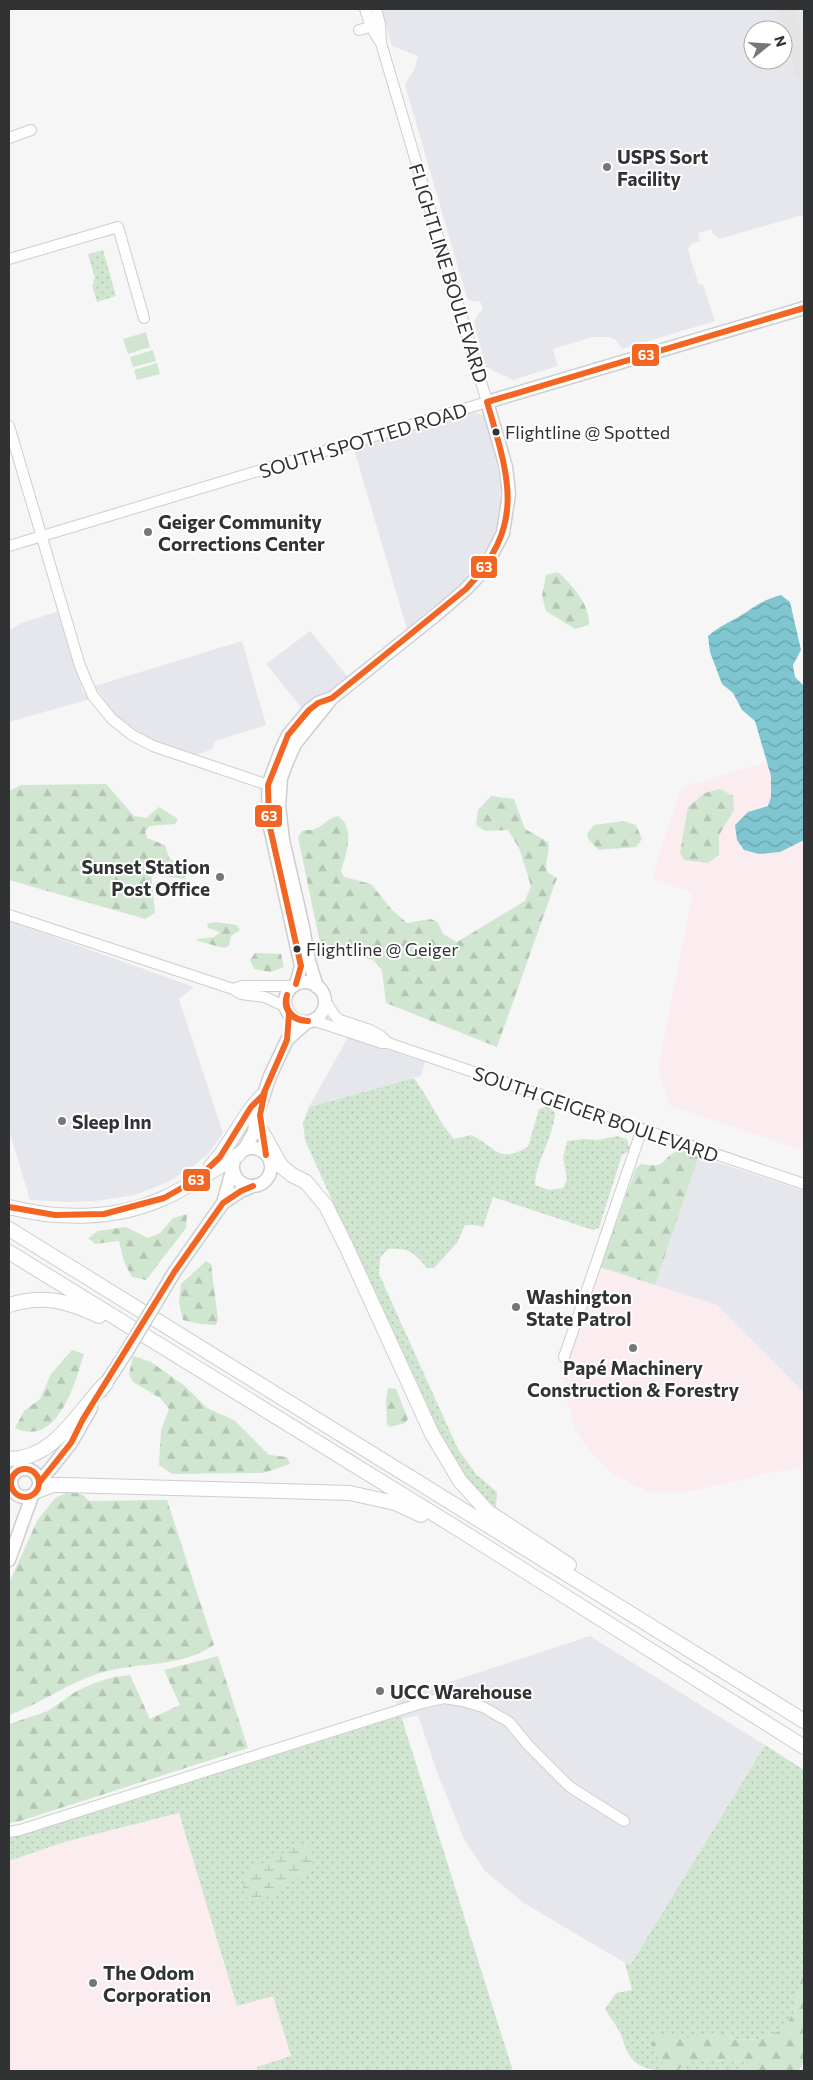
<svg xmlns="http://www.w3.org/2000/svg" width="813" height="2080" font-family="Commissioner,sans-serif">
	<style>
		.built { fill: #e5e7ed; fill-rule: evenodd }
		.industrial { fill: #fbecf0 }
		.grass { fill: url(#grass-dots) }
		.forest { fill: url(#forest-firs) }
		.wetland { fill: url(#wetland-marsh) }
		.park { fill: #d1e6d0 }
		.water { fill: url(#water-waves) }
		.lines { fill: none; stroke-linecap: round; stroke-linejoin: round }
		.taxiway { stroke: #e4e4e5; stroke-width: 18 }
		.minor-casing { stroke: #cececf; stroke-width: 12 }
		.major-casing { stroke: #cececf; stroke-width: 15 }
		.highway-casing { stroke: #cececf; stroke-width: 16 }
		.minor { stroke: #fefefe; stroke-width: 10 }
		.major { stroke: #fefefe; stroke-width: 12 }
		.highway { stroke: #fefefe; stroke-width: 14 }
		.major-bridge-casing { stroke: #cececf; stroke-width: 15; stroke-linecap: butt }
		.major-bridge { stroke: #fefefe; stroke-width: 12 }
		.bus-1-casing { stroke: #fff; stroke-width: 10 }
		.bus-1 { stroke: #f26522; stroke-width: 6 }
		.poi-dot { fill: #767778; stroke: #fff; stroke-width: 2 }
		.bus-dot { fill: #313233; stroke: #fff; stroke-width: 2 }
		.labels { text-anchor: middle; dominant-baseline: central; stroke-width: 4; stroke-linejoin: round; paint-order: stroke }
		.bus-label { font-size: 18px; fill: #313233; stroke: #fff; text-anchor: start }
		.poi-label { font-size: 19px; font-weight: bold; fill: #313233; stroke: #fff; text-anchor: start }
		.street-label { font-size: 19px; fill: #313233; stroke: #fff }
		.line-badge { stroke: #fff; stroke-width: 2 }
		.badge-label { font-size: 14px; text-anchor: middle; font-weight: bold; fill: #fff }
	</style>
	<defs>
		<pattern id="grass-dots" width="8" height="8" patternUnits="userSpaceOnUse" patternTransform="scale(1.25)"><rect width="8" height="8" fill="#d1e6d0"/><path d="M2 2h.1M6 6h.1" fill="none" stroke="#b4c6b3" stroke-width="1.8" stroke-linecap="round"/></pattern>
		<pattern id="forest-firs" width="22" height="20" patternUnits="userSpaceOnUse" patternTransform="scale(1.25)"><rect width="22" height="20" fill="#d1e6d0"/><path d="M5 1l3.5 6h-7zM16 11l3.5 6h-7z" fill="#b4c6b3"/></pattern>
		<pattern id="wetland-marsh" width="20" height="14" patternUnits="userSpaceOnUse" patternTransform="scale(1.25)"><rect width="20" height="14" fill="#d1e6d0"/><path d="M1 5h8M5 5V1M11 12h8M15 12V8" fill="none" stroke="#b4c6b3"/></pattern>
		<pattern id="water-waves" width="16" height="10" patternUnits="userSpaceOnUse" patternTransform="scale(1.25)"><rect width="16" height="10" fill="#7fc6d1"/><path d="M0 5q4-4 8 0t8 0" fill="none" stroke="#69a1aa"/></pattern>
	</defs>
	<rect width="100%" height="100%" fill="#f6f6f7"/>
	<path class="built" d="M 386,9 L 804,9 L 804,216 L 799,216 L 719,239 L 713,234 L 711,229 L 698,233 L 700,241 L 691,244 L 688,250 L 699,285 L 703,284 L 715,321 L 622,349 L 616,340 L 609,337 L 593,337 L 553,349 L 558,366 L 513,380 L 486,367 L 474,323 L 478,314 L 483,310 L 480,301 L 474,302 L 467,298 L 405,85 L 415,68 L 418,56 L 392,46 L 381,11 ZM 753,30 L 783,30 L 783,60 L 753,60 Z
		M 468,412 L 474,412 L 484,416 L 498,455 L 502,483 L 500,519 L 495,536 L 480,564 L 472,574 L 407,629 L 353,446 Z
		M 59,611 L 83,692 L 90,699 L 9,722 L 9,630 L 22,623 Z
		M 310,631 L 348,677 L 304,711 L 266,664 Z
		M 242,641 L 266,725 L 215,741 L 212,749 L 195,756 L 162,745 L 132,730 L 114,715 L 95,686 Z
		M 9,921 L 194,987 L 179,999 L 223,1133 L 209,1153 L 192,1167 L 168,1182 L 135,1195 L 96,1201 L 68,1202 L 30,1200 L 9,1130 Z
		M 348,1037 L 425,1062 L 421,1076 L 309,1107 Z
		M 699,1156 L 804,1191 L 804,1393 L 717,1305 L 655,1285 Z
		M 590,1636 L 765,1745 L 631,1964 L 625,1963 L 524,1903 L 485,1871 L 464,1839 L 437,1772 L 418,1715 L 402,1719 L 395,1700 Z"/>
	<path class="industrial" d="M 804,751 L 804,1151 L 669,1105 L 658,1070 L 693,893 L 652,878 L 682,787 Z
		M 600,1267 L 717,1305 L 804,1393 L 804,1462 L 800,1468 L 768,1473 L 692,1491 L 653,1493 L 632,1484 L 612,1473 L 592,1454 L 575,1430 L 563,1383 L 567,1359 Z
		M 179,1813 L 237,2006 L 273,1995 L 292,2057 L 257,2067 L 258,2071 L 9,2071 L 9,1861 L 64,1842 Z"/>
	<path class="grass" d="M 103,250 L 116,296 L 97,302 L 92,285 L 94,284 L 93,280 L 95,279 L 88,254 Z
		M 414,1078 C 429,1098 438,1121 454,1139 L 471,1135 C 497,1147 496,1164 528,1147 L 539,1109 L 548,1106 L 555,1113 C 553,1139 536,1160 535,1185 L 549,1190 L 563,1188 L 567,1179 L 563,1157 L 567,1141 L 584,1139 L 598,1140 L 617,1136 L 627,1139 L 630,1150 L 622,1155 L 599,1228 L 593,1230 L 493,1197 L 483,1227 L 473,1225 L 465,1225 L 457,1243 L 434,1268 L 427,1268 C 413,1252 410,1248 388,1249 L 380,1258 L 379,1274 L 458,1449 L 476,1474 L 497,1492 L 496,1508 L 473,1487 L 450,1455 L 432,1423 L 305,1140 L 303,1123 L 309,1107 Z
		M 401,1716 L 513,2071 L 258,2071 L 257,2067 L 291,2056 L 273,1996 L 237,2006 L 179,1813 L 64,1842 L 9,1861 L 9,1837 Z
		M 765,1745 L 804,1770 L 804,1971 L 800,1982 L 795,2011 L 782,2030 L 759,2039 L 736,2040 L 723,2033 L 692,2038 L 655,2054 L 670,2071 C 655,2071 638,2069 629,2055 C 624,2047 623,2037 618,2029 C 614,2022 609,2016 605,2009 L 616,1993 L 632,1990 L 625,1963 L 631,1964 Z
		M 712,2060 L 744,2062 L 747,2071 L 678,2071 L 685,2062 Z"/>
	<path class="forest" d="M 558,572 C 572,585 590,604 589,625 L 575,629 L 546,611 L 542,596 L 546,575 Z
		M 106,784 L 134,816 L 146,818 L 159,807 L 178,819 L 175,824 L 150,826 L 145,831 L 147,838 L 165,845 L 169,858 L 184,869 L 186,879 L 170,877 L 155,867 L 151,870 L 155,913 L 145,919 L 9,880 L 9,791 L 21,785 Z
		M 720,789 L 733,796 L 734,810 L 719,835 L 719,855 L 708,863 L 684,860 L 680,853 L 688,807 L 705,793 Z
		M 491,796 L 514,799 L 525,829 L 548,842 C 551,854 544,859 547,872 L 557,878 L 497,1047 L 386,1003 L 382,970 L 373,960 L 320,943 L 298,837 L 303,830 C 322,832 322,820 338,816 C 356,828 346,854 341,871 L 344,877 L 371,884 L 392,910 L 407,923 L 430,919 L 438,922 L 443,934 L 457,942 L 525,901 L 531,886 L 519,848 L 508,830 L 485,831 L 476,825 L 478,810 Z
		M 623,821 L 636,825 L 642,839 L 636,847 L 599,850 L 588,839 L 587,834 L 594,825 Z
		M 216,922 L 237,925 L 240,930 L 231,936 L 229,946 L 224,948 L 198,941 L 197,939 L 214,937 L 220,932 L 208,928 L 207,924 Z
		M 255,953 L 281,954 L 284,967 L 270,972 L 254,969 L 250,960 Z
		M 679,1150 L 699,1156 L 655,1285 L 600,1267 L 636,1168 L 641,1164 C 669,1169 659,1159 679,1150 Z
		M 187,1214 L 186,1228 L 146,1280 L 132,1277 L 124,1262 L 119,1241 L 95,1244 L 88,1238 L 98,1231 L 126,1227 L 148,1238 L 160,1233 L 173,1218 Z
		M 206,1261 L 211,1264 L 218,1319 L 216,1325 L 200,1324 L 183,1320 L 179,1303 L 181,1284 Z
		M 72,1350 L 84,1354 C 75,1383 58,1448 15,1428 L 24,1411 L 40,1399 L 51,1374 Z
		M 133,1356 L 151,1362 L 185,1386 L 207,1408 L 234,1420 L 269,1455 L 287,1457 L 290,1464 L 263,1473 L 172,1474 L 159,1465 L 161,1430 L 169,1409 L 160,1398 L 133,1382 L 129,1374 Z
		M 388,1388 L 396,1389 L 408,1419 L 405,1423 L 390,1427 L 387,1424 L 386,1400 Z
		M 71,1491 L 83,1495 L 89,1501 L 167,1500 L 214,1645 C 178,1669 140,1661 100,1673 C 67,1683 41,1704 9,1715 L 9,1583 L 37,1521 L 55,1498 Z
		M 218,1656 L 248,1748 L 20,1821 L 9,1823 L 9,1724 L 48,1711 L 75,1692 L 92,1684 L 113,1677 L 130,1675 L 150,1719 L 180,1705 L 164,1670 Z
		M 804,1971 L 804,2060 L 799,2071 L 747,2071 L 744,2062 L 712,2060 L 685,2062 L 678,2071 L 670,2071 L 655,2054 L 651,2044 L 657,2036 L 692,2038 L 723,2033 L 736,2040 L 759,2039 L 782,2030 L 795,2011 L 800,1982 Z"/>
	<path class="wetland" d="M 306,1845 L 311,1850 L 313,1868 L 262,1900 L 256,1901 L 246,1897 L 243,1887 L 249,1870 L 297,1846 Z"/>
	<path class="park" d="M 146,332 L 150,347 L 128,354 L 123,339 Z
		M 153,350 L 156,361 L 133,367 L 130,357 Z
		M 157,363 L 160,374 L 137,380 L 134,370 Z"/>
	<path class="water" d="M 781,595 L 790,602 L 801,650 L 793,665 L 795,677 L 804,686 L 804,840 L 780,852 L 759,854 L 744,850 L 737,840 L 735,825 L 748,812 L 768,806 L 771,797 L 771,776 L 755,721 L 742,710 L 733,693 L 722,684 L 710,652 L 708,636 C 716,629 725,624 735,619 C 754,608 759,601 781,595 Z"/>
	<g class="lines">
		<path class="taxiway" d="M 786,9 L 804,70"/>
		<g class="minor-casing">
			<path id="minor" d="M 365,9 L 371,27 L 380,42
				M 359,30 L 377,25
				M 9,138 L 31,130
				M 9,259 L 118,227 L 144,318
				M 9,426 L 80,666 L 93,696 L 112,719 L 132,735 L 153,746 L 274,787
				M 9,546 L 487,402 L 381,43 L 380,24 L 376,9
				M 9,915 L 233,989 L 241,994 L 265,997 L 286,1007
				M 233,989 L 242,986 L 294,986
				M 324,999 L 335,1016 L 340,1020 L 370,1030 L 381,1036 L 388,1043
				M 312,1020 L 382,1043 L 388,1043 L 804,1184
				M 564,1357 L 642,1129
				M 9,1832 L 20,1830 L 422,1703 L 444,1698 L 462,1701 L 483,1707 L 509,1722 L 528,1745 L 570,1787 L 624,1821"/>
		</g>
		<g class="major-casing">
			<path id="major" d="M285 1002a20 20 0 1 1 40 0a20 20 0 1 1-40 0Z
				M 296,984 L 301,966 L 269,823 L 268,785 L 281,750 L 288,735 L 309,710 L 318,703 L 332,698
				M 317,987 L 309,961 L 303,927 L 283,840 L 279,806 L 281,778 L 287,762 L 295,744 L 332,698 L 437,614 L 466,589 L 484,570 L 503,533 L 509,494 L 506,467 L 487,402 L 804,308
				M233 1167a19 19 0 1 1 38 0a19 19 0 1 1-38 0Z
				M 243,1151 L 254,1132 L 256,1118 L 270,1076 L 287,1040 L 307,1022
				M 223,1203 L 233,1167
				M 160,1296 L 175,1271 L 223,1203 L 241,1191 L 253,1186
				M 101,1391 L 127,1351
				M11 1483a14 14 0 1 1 28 0a14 14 0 1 1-28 0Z
				M 39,1483 L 71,1443 L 91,1408
				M 9,1560 L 32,1496"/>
		</g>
		<g class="highway-casing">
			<path id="highway" d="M 262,1132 L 281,1166 L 292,1175 L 306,1182 L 326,1206 L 346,1246 L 432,1434 L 460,1481 L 487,1511 L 569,1565
				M 211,1166 C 232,1144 242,1115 263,1095
				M 9,1207 C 59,1220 116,1220 164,1198 C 190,1186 214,1170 238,1155
				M 9,1229 L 804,1721
				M 9,1252 L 463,1532 L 804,1747
				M 9,1305 C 43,1294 68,1301 99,1316
				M 9,1459 C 55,1459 77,1412 106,1383
				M 9,1481 L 11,1487
				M 37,1491 L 53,1485 L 65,1485 L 350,1493 L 395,1503 L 421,1515"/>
		</g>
		<use href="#minor" class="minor"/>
		<use href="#major" class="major"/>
		<use href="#highway" class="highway"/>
		<g class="major-bridge-casing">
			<path id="major-bridge" d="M 127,1351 L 160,1296"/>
		</g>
		<use href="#major-bridge" class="major-bridge"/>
		<g class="bus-1-casing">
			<path id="bus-1" d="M 487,402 L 804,308
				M 296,984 L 301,966 L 269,823 L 268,785 L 288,735 L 309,710 L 318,703 L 332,698 L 466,589 C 527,524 509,478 487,402
				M 287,995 C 284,1010 292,1020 308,1021
				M 287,995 C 282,1010 293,1021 308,1021
				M 265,1091 L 260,1115 L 266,1155
				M 9,1207 L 55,1215 L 104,1214 L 164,1198 L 196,1180 L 220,1157 L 251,1107 L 263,1095 L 287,1040 L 289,1014
				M11 1483a14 14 0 1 1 28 0a14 14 0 1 1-28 0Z
				M 39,1483 L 71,1443 L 83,1419 L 175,1271 L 223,1203 L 241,1191 L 253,1186"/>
		</g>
		<use href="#bus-1" class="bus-1"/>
	</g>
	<g class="poi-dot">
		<circle cx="607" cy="167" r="5"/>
		<circle cx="148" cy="532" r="5"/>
		<circle cx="220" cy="877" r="5"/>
		<circle cx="62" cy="1121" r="5"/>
		<circle cx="516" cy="1307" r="5"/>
		<circle cx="633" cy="1348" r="5"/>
		<circle cx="380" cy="1691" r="5"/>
		<circle cx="93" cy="1983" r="5"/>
	</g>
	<g class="bus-dot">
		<circle cx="496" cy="432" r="4.5"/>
		<circle cx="297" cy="949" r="4.5"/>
	</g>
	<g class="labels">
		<g class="bus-label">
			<text x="505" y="432">Flightline @ Spotted</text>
			<text x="306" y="949">Flightline @ Geiger</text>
		</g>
		<g class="poi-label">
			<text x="617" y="156">USPS Sort<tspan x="617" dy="22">Facility</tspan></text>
			<text x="158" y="521">Geiger Community<tspan x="158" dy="22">Corrections Center</tspan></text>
			<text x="210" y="866" text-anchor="end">Sunset Station<tspan x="210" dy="22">Post Office</tspan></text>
			<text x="72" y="1121">Sleep Inn</text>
			<text x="526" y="1296">Washington<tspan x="526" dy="22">State Patrol</tspan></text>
			<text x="633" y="1367" text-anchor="middle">Papé Machinery<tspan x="633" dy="22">Construction &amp; Forestry</tspan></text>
			<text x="390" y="1691">UCC Warehouse</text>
			<text x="103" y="1972">The Odom<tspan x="103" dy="22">Corporation</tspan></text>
		</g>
		<g class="street-label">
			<text transform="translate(449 273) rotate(73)">FLIGHTLINE BOULEVARD</text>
			<text transform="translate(363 440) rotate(-17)">SOUTH SPOTTED ROAD</text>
			<text transform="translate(596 1114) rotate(19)">SOUTH GEIGER BOULEVARD</text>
		</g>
	</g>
	<g class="line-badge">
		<rect x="631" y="343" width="29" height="24" rx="5" fill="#f26522"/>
		<rect x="470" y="555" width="28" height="24" rx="5" fill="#f26522"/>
		<rect x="254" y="804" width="29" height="24" rx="5" fill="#f26522"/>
		<rect x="182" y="1168" width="29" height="24" rx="5" fill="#f26522"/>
	</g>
	<g class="badge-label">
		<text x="646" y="360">63</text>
		<text x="484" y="572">63</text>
		<text x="269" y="821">63</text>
		<text x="196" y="1185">63</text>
	</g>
	<rect width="813" height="2080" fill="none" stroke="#313233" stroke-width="20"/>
	<g transform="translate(768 45) rotate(73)"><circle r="24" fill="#ffffff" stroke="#adadad"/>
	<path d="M0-4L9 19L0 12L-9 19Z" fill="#767778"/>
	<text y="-8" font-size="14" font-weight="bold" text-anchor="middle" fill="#313233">N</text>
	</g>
</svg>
